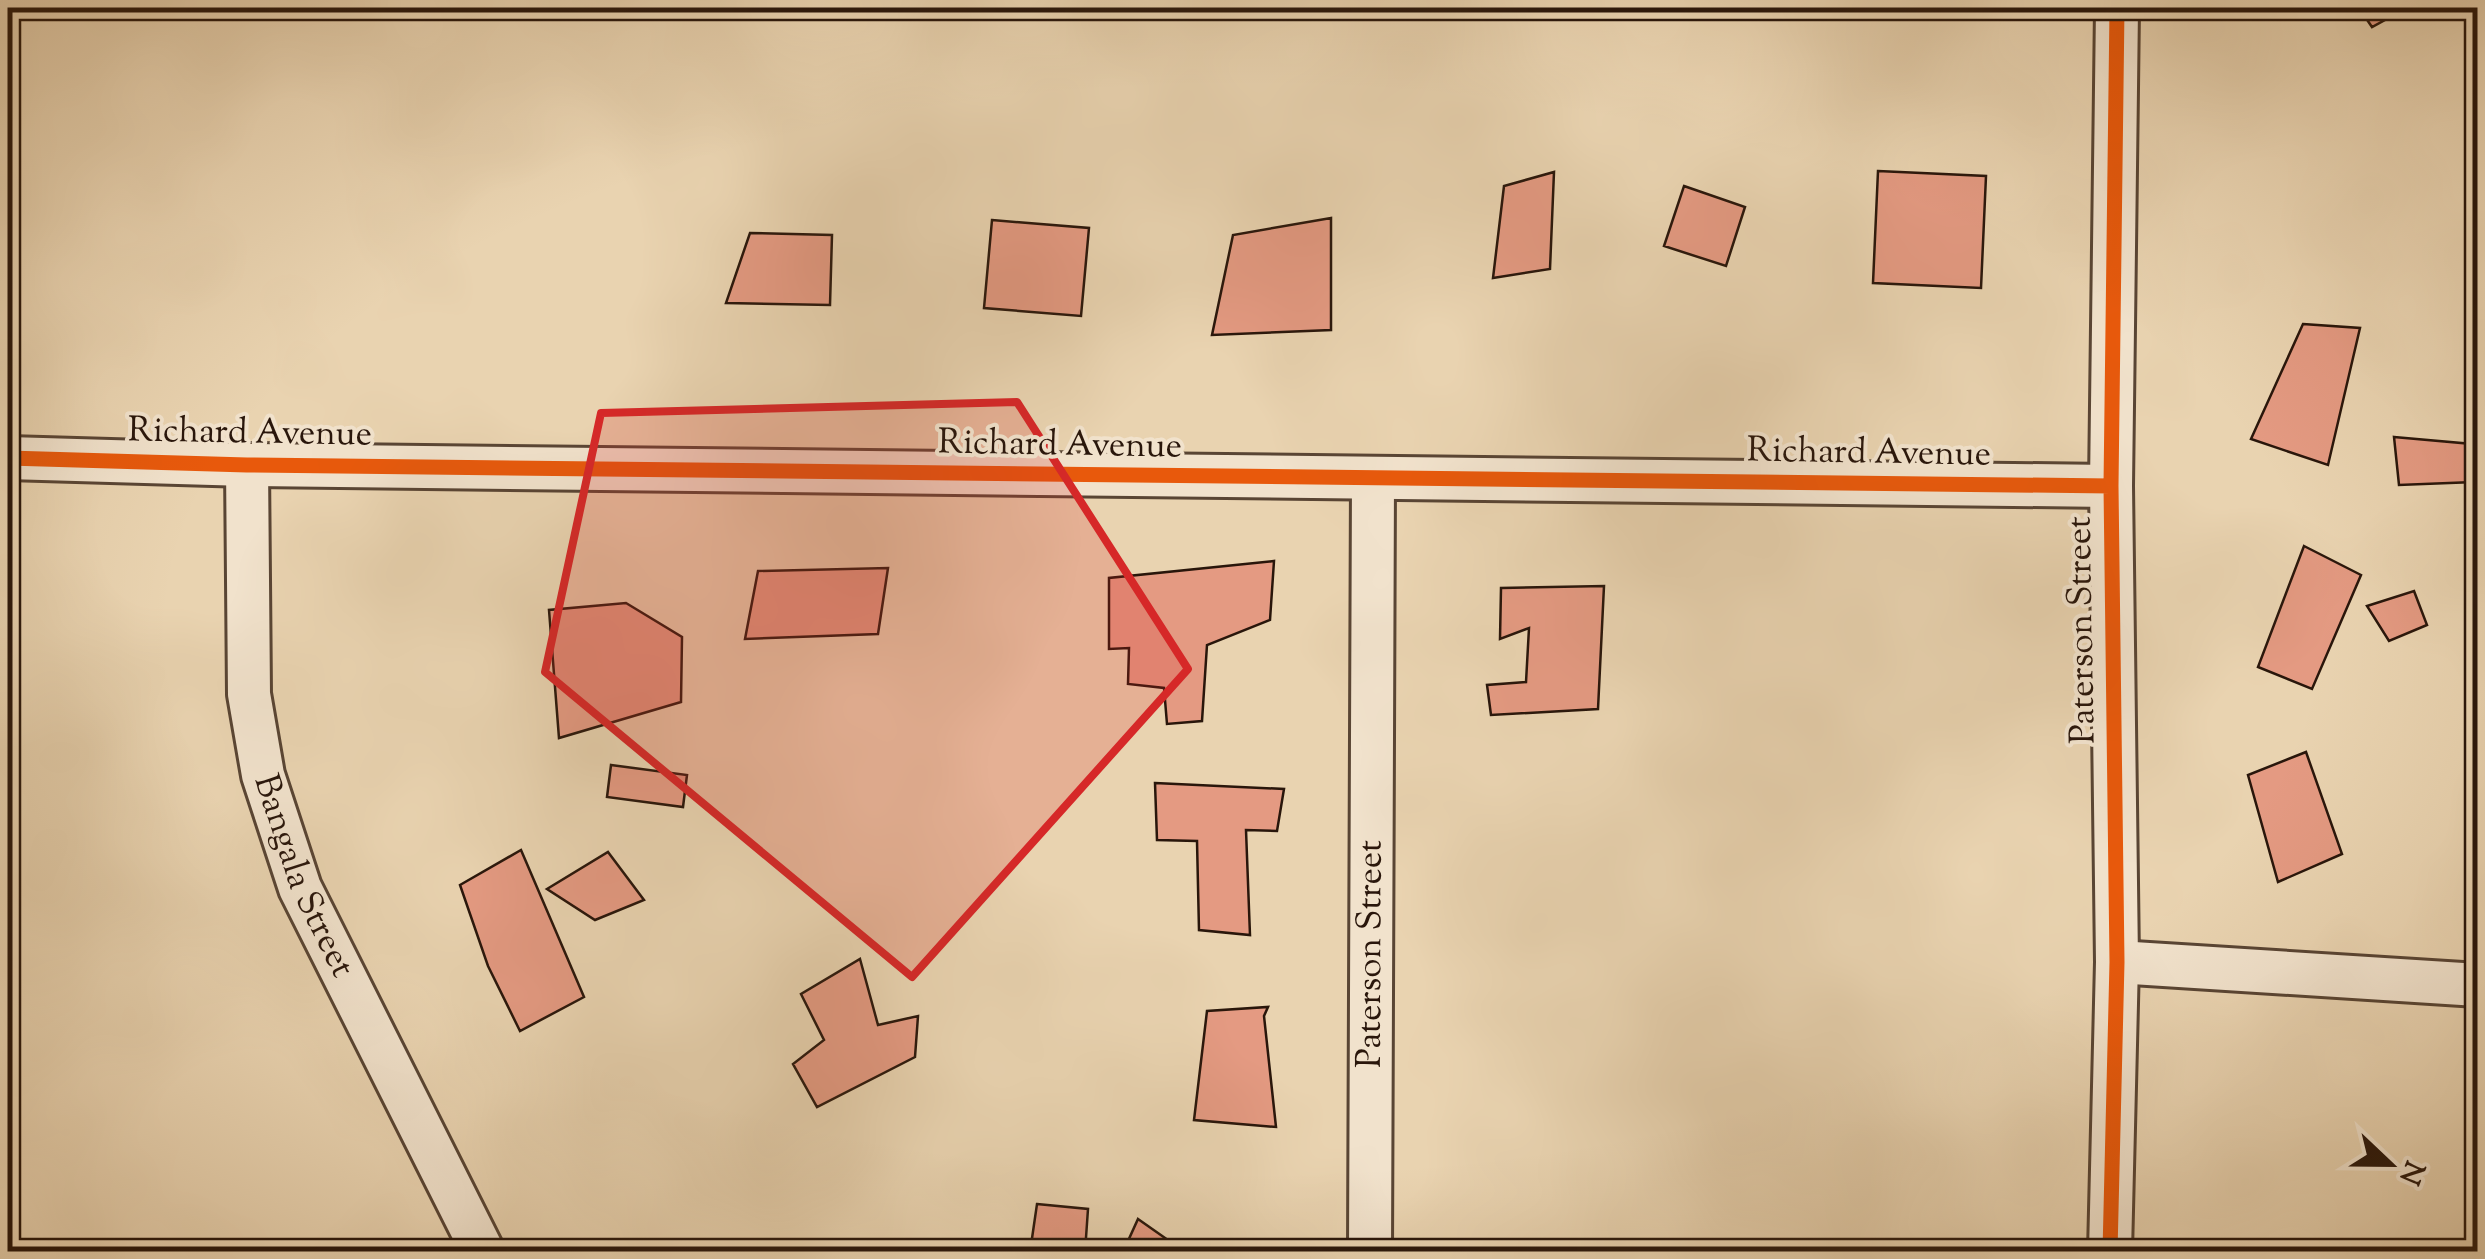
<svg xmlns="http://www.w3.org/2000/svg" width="2485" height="1259" font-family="'Sorts Mill Goudy',serif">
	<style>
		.building { fill: #e49a82; stroke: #29160b; stroke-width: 2.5 }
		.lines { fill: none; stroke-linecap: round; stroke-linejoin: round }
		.minor-casing { stroke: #594534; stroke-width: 48 }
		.minor { stroke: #f1e2cc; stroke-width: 42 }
		.cycleway-casing { stroke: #f1e2cc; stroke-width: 21 }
		.cycleway { stroke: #e8590c; stroke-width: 15 }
		.marked { fill: #d62828; fill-opacity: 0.2; stroke: #d62828; stroke-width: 8; stroke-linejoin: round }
		.labels { text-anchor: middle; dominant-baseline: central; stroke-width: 8; stroke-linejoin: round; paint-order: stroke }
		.street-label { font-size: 35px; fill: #29160b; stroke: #f1e2cc }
	</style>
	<rect width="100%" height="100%" fill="#e9d3b0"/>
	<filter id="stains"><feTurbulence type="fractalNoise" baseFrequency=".002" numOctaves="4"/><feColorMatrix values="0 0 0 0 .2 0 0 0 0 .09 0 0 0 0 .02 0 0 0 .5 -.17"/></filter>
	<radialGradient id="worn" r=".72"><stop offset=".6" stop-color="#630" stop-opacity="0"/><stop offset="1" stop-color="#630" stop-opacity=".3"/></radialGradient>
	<path class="building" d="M 2359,8 L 2407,8 L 2372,27 Z
		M 1878,171 L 1986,176 L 1981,288 L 1873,283 Z
		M 1554,172 L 1550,269 L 1493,278 L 1504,186 Z
		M 1684,186 L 1745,207 L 1726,266 L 1664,246 Z
		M 1331,218 L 1331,330 L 1212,335 L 1233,235 Z
		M 992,220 L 1089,228 L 1081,316 L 984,308 Z
		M 750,233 L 832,235 L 830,305 L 726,303 Z
		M 2303,324 L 2360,328 L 2328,465 L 2251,439 Z
		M 2394,437 L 2472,444 L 2474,482 L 2399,485 Z
		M 2304,546 L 2361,575 L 2312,689 L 2258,667 Z
		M 1274,561 L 1270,620 L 1207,645 L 1202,721 L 1167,724 L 1164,688 L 1128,684 L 1129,648 L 1109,649 L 1109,578 Z
		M 888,568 L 878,634 L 745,639 L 758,571 Z
		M 1604,586 L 1598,709 L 1491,715 L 1487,685 L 1526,682 L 1529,628 L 1500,639 L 1501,588 Z
		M 2414,591 L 2427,625 L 2389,641 L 2367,606 Z
		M 626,603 L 682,637 L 681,702 L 559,738 L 549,610 Z
		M 2306,752 L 2342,854 L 2278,882 L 2248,775 Z
		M 611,765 L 687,775 L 683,807 L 607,797 Z
		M 1155,783 L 1284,789 L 1277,831 L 1246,830 L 1250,935 L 1199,930 L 1197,841 L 1157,840 Z
		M 521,850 L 584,997 L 520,1031 L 488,966 L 460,885 Z
		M 608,852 L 644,900 L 595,920 L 547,889 Z
		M 860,959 L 878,1025 L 918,1016 L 915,1057 L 817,1107 L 793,1064 L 824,1040 L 801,994 Z
		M 1268,1007 L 1264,1016 L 1276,1127 L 1194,1120 L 1207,1011 Z
		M 1037,1204 L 1088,1209 L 1085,1252 L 1030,1252 Z
		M 1138,1219 L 1185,1252 L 1123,1252 Z"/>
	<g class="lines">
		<g class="minor-casing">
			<g id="minor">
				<path d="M 8,458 L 247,465 L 2111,486"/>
				<path id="s1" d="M 247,465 L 249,694 L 263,775 L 300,888 L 483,1252"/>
				<path d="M 2117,962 L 2478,985"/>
				<path id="s2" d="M 1370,1252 L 1373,480"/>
				<path d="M 2110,1252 L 2117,962 L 2111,486 L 2117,8"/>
			</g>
		</g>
		<use href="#minor" class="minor"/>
		<g class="cycleway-casing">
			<path id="cycleway" d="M 8,458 L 247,465 L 2111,486
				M 2110,1252 L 2117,962 L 2111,486 L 2117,8"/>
		</g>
		<use href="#cycleway" class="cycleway"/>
	</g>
	<path class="marked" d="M 1017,402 L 1188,669 L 912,977 L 545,672 L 601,413 Z"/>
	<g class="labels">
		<g class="street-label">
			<text transform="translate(250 434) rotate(1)">Richard Avenue</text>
			<text transform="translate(1060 446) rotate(1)">Richard Avenue</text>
			<text transform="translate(1869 454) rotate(1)">Richard Avenue</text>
			<text transform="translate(2083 630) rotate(-91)">Paterson Street</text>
			<text stroke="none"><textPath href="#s1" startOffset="420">Bangala Street</textPath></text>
			<text stroke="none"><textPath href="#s2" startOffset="298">Paterson Street</textPath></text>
		</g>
	</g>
	<rect width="2485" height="1259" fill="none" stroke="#e9d3b0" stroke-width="40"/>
	<rect x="10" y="10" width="2465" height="1239" fill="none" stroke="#29160b" stroke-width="5"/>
	<rect x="20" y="20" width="2445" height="1219" fill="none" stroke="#29160b" stroke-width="2.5"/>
	<g transform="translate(2390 1164) rotate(112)" stroke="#f1e2cc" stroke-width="8" paint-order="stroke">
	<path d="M0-8L18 38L0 25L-18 38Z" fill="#29160b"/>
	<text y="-15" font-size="28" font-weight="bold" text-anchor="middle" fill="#29160b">N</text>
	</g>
	<rect width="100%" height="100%" filter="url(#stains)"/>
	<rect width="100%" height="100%" fill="url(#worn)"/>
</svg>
